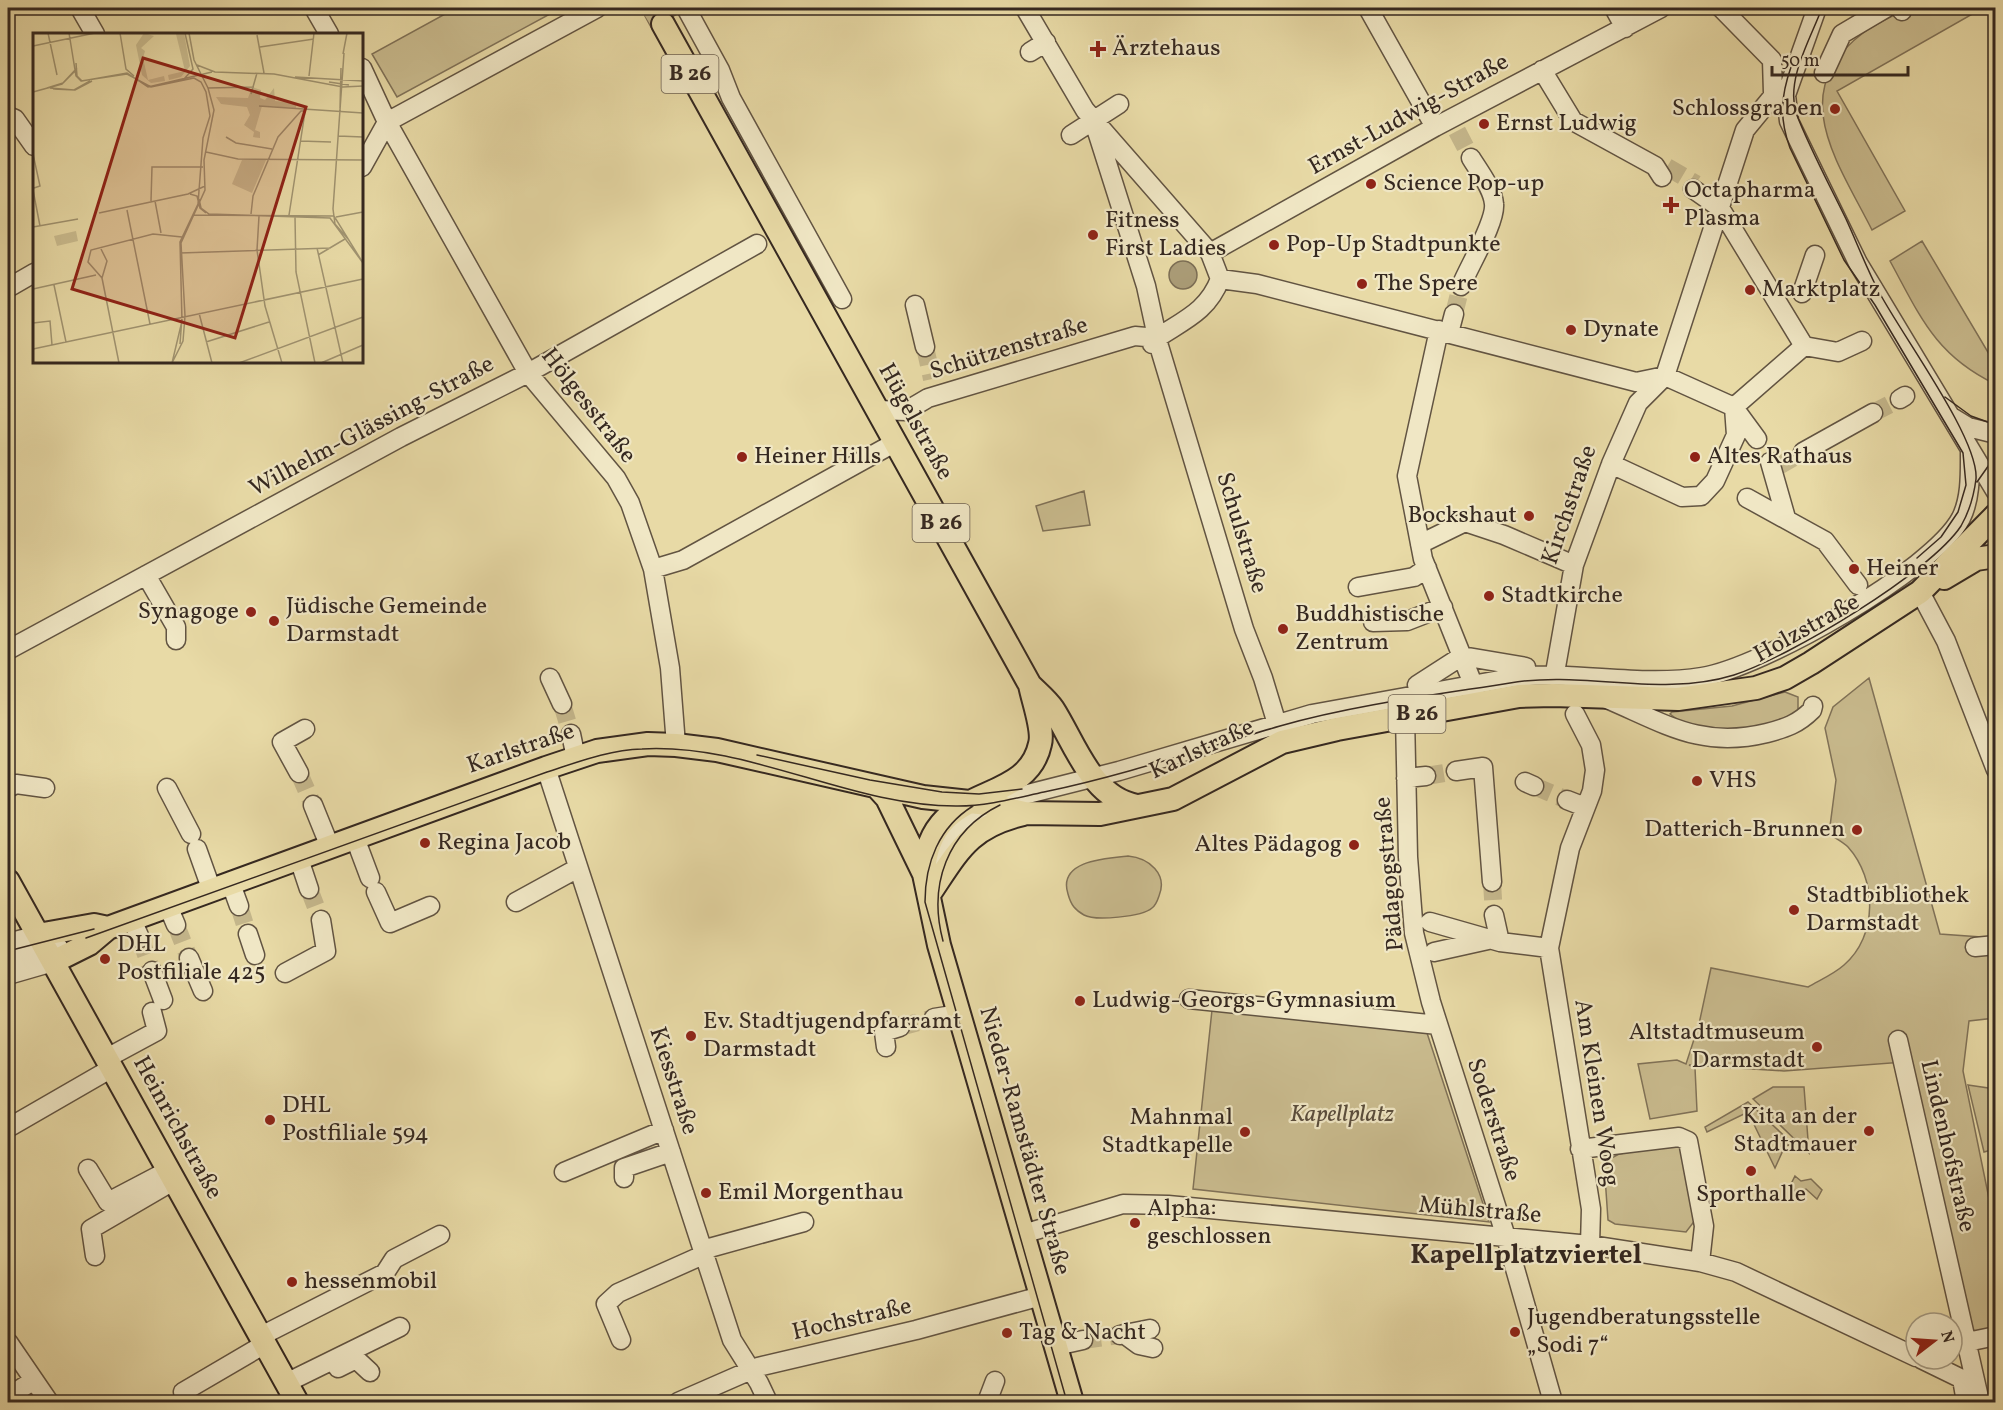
<svg xmlns="http://www.w3.org/2000/svg" width="2003" height="1410" font-family="Vollkorn,serif">
	<style>
		.green { fill: #cabc8f; stroke: #807258; stroke-width: 1.5 }
		.water { fill: #ab9d78; stroke: #7c6e55; stroke-width: 1.5 }
		.lines { fill: none; stroke-linecap: round; stroke-linejoin: round }
		.minor-tunnel { stroke: #c4b68b; stroke-width: 18; stroke-dasharray: 18 9; stroke-linecap: butt }
		.major-tunnel { stroke: #c4b68b; stroke-width: 22; stroke-dasharray: 22 11; stroke-linecap: butt }
		.minor-casing { stroke: #625442; stroke-width: 21 }
		.major-casing { stroke: #352820; stroke-width: 26 }
		.minor { stroke: #f0e7c5; stroke-width: 18 }
		.major { stroke: #e8daa6; stroke-width: 22 }
		.tram { stroke: #352820; stroke-width: 1.5 }
		.poi-dot { fill: #8f2418; stroke: #f0e7c5; stroke-width: 2 }
		.labels { text-anchor: middle; dominant-baseline: central; stroke-width: 4.5; stroke-linejoin: round; paint-order: stroke }
		.shield { fill: #f0e7c5; stroke: #6d6152; stroke-width: 1.5 }
		.shield-label { font-size: 22px; font-weight: bold; fill: #352820 }
		.poi-label { font-size: 24px; fill: #352820; stroke: #f0e7c5; text-anchor: start }
		.street-label { font-size: 24px; fill: #352820; stroke: #f0e7c5 }
		.park-label { font-size: 24px; font-style: italic; fill: #5a4d3c; stroke: #f0e7c5 }
		.quarter-label { font-size: 27px; font-weight: bold; fill: #352820; stroke: #f0e7c5 }
		.inset-road { fill: none; stroke: #a09370; stroke-width: 1.5 }
		.view { fill: #8f2418; fill-opacity: 0.15; stroke: #8f2418; stroke-width: 3 }
		.inset-edge { fill: none; stroke: #352820; stroke-width: 3 }
	</style>
	<rect width="100%" height="100%" fill="#e8daa6"/>
	<filter id="stains"><feTurbulence type="fractalNoise" baseFrequency=".00333" numOctaves="4"/><feColorMatrix values="0 0 0 0 .2 0 0 0 0 .09 0 0 0 0 .02 0 0 0 .5 -.17"/></filter>
	<radialGradient id="worn" r=".72"><stop offset=".6" stop-color="#630" stop-opacity="0"/><stop offset="1" stop-color="#630" stop-opacity=".3"/></radialGradient>
	<path class="green" d="M 456,8 L 561,8 L 397,97 L 372,54 Z
		M 660,8 L 673,8 L 677,14 L 652,29 L 645,16 Z
		M 1908,8 L 1983,8 L 1837,91 L 1905,211 L 1872,230 C 1839,164 1784,92 1863,33 C 1877,23 1893,16 1908,8 Z
		M 1922,241 L 1995,364 L 1995,384 C 1935,355 1920,316 1890,261 Z
		M 1084,491 L 1090,525 L 1043,531 L 1036,506 Z
		M 1869,678 L 1940,934 L 1995,938 L 1995,1018 L 1969,1021 L 1963,1071 L 1995,1228 L 1995,1328 L 1971,1333 L 1904,1062 L 1784,1071 L 1689,1065 L 1695,1068 L 1697,1111 L 1650,1119 L 1638,1064 L 1677,1060 L 1686,1064 L 1699,1024 L 1711,968 L 1808,987 C 1820,980 1834,974 1844,965 C 1878,936 1877,879 1848,847 C 1843,842 1835,838 1829,834 L 1836,780 L 1825,728 L 1833,707 Z
		M 1785,692 L 1798,697 L 1798,711 C 1766,731 1701,740 1670,714 L 1672,712 L 1732,706 Z
		M 1128,856 C 1149,858 1168,874 1159,896 C 1158,899 1155,906 1152,908 C 1142,917 1095,921 1084,915 C 1075,910 1071,905 1068,894 C 1057,860 1108,858 1128,856 Z
		M 1212,1010 L 1427,1033 L 1489,1222 L 1193,1189 Z
		M 1968,1085 L 1995,1089 L 1995,1149 L 1984,1152 Z
		M 1773,1087 L 1804,1087 L 1809,1153 L 1753,1099 Z
		M 1748,1102 L 1793,1144 L 1785,1146 L 1775,1168 L 1748,1112 L 1707,1132 L 1705,1127 Z
		M 1679,1144 L 1686,1151 L 1696,1219 L 1686,1232 L 1615,1224 L 1608,1220 L 1604,1162 L 1619,1154 Z
		M 1795,1176 L 1801,1181 L 1811,1179 L 1822,1190 L 1817,1199 L 1806,1189 L 1796,1193 L 1791,1184 Z"/>
	<path class="water" d="M1169 275a14 14 0 1 1 28 0a14 14 0 1 1-28 0Z"/>
	<g class="lines">
		<path class="minor-tunnel" d="M 1457,131 L 1471,158
			M 1667,167 L 1696,184
			M 1454,314 L 1461,286
			M 925,347 L 932,379
			M 1873,413 L 1900,399
			M 1777,467 L 1803,452
			M 562,704 L 571,734
			M 299,773 L 313,805
			M 1426,776 L 1456,771
			M 1534,786 L 1567,800
			M 1492,882 L 1494,915
			M 309,889 L 321,920
			M 239,906 L 248,934
			M 176,925 L 189,958
			M 140,938 L 152,971
			M 900,1027 L 934,1018
			M 1083,1340 L 1120,1335"/>
		<path class="major-tunnel" d="M 653,8 L 663,24"/>
		<g class="minor-casing">
			<path id="minor" d="M 80,8 L 95,34
				M 314,8 L 329,34
				M 686,8 L 720,70 L 731,98 L 842,299
				M 1025,8 L 1085,110 L 1210,253 L 1220,279 C 1208,311 1184,320 1157,338 L 1152,344
				M 1368,8 L 1435,127
				M 1614,8 L 1625,28
				M 1721,8 L 1772,60 L 1773,93
				M 1817,8 L 1786,95 L 1789,121 L 1858,263 L 1996,492
				M 1900,8 L 1902,11
				M 1030,52 L 1046,42
				M 362,68 L 387,122 L 528,373 L 616,478 L 630,503 L 653,569 L 670,668 L 676,745
				M 1542,70 L 1573,121 L 1655,166 L 1662,177
				M 1824,73 L 1842,34 L 1886,8
				M 8,116 L 15,119 L 34,146
				M 1094,122 L 1146,286 L 1159,346 L 1244,629 L 1263,678 L 1280,734
				M 1071,135 L 1119,104
				M 362,167 L 387,122 L 597,8
				M 1693,189 L 1720,208 L 1804,346
				M 1210,253 L 1435,127 L 1661,8
				M 1220,279 L 1257,284 L 1636,382 L 1665,376 L 1734,407 L 1804,346 L 1838,352 L 1862,341
				M 1461,286 C 1469,266 1496,222 1494,204 C 1493,189 1479,171 1471,158
				M 8,288 L 34,273
				M 1802,293 L 1815,255
				M 915,305 L 925,347
				M 1439,330 L 1407,476 L 1423,559 L 1477,694
				M 1449,333 L 1454,314
				M 1900,399 L 1905,396
				M 1735,409 L 1757,439
				M 877,410 L 906,411 L 928,398 L 1135,336 L 1157,338
				M 1950,416 L 1968,427 L 1996,434
				M 1803,452 L 1873,413
				M 1770,462 L 1786,518
				M 1611,464 L 1682,497 L 1701,496 L 1715,481 L 1736,435 L 1734,407
				M 1747,498 L 1825,541 L 1858,585
				M 1420,544 L 1465,522 L 1504,535 L 1574,565
				M 653,569 L 683,560 L 896,442
				M 146,575 L 176,627 L 176,640
				M 1358,587 L 1414,577 L 1427,568
				M 1920,592 L 1946,641 L 1996,770
				M 1373,622 L 1407,621 L 1443,607
				M 8,650 L 401,437 L 528,373 L 757,244
				M 1556,667 L 1574,565 L 1611,464 L 1638,403 L 1665,376 L 1745,130 L 1778,90
				M 550,678 L 562,704
				M 1417,685 L 1462,656 L 1526,667
				M 1607,699 C 1666,724 1701,749 1767,733 C 1786,728 1798,724 1812,710 L 1813,706
				M 1575,714 L 1591,745 L 1595,770 L 1592,791 L 1570,848 L 1549,948 L 1591,1209 L 1590,1245
				M 1405,716 L 1408,857 L 1414,933 L 1431,1002 L 1506,1237 L 1553,1402
				M 571,734 L 576,758
				M 546,768 L 732,1340 L 759,1383 L 768,1402
				M 1456,771 L 1483,767 L 1492,882
				M 299,773 L 282,742 L 305,729
				M 1406,778 L 1426,776
				M 1525,782 L 1534,786
				M 8,788 L 16,784 L 45,788
				M 167,788 L 191,834
				M 1567,800 L 1585,807
				M 313,805 L 330,847
				M 355,838 L 370,878
				M 197,849 L 212,891
				M 299,859 L 309,889
				M 933,879 L 937,861 L 955,829 L 988,804 L 1119,771 L 1312,714 L 1516,677 C 1578,671 1640,687 1702,677 C 1761,668 1933,571 1961,518 C 1971,498 1970,473 1970,451
				M 231,884 L 239,906
				M 376,892 L 390,923 L 430,906
				M 516,902 L 578,868
				M 168,906 L 176,925
				M 1494,915 L 1500,942
				M 132,920 L 140,938
				M 1430,922 L 1500,942 L 1549,948
				M 248,934 L 255,955
				M 8,943 L 38,935
				M 1975,947 L 1996,945
				M 1434,952 L 1488,940
				M 189,958 L 203,991
				M 8,959 L 58,947
				M 152,971 L 163,1000
				M 285,973 L 326,951 L 321,920
				M 8,975 L 53,962
				M 1189,999 L 1438,1025
				M 934,1018 L 959,1014
				M 1898,1040 L 1980,1402
				M 886,1047 L 884,1032 L 900,1027
				M 107,1058 L 157,1031 L 152,1012
				M 8,1128 L 112,1068
				M 1580,1149 L 1679,1137 L 1688,1141 L 1704,1226 L 1700,1262
				M 88,1169 L 108,1202 L 169,1170
				M 564,1172 L 664,1130
				M 624,1178 L 624,1168 L 671,1152
				M 1023,1234 L 1123,1204 L 1168,1205 L 1590,1245 L 1700,1262 L 1736,1272 L 1916,1357
				M 702,1250 L 804,1222
				M 95,1256 L 91,1229 L 175,1180
				M 1124,1334 L 1139,1345 L 1153,1348
				M 1120,1335 L 1150,1329
				M 261,1336 L 385,1273 L 394,1259 L 440,1235
				M 621,1340 L 606,1304 L 618,1293 L 703,1255
				M 8,1342 L 49,1402
				M 1967,1342 L 1996,1336
				M 1056,1346 L 1083,1340
				M 1921,1359 L 1962,1379 L 1966,1402
				M 338,1368 L 356,1359 L 370,1372
				M 286,1383 L 400,1327
				M 8,1397 L 34,1380
				M 189,1402 L 183,1392 L 265,1344
				M 678,1402 L 758,1367 L 916,1330 L 1041,1296
				M 987,1402 L 995,1381"/>
		</g>
		<g class="major-casing">
			<path id="major" d="M 663,24 L 1030,685 C 1038,693 1047,700 1053,709 C 1075,743 1091,798 1137,806
				M 1944,578 L 1976,559 L 1996,556
				M 877,787 L 887,798 L 924,874 L 939,945 L 1072,1402
				M 924,874 C 928,779 1026,810 1040,744 C 1044,730 1033,701 1030,685
				M 8,881 L 297,1402
				M 930,893 C 959,850 969,827 1023,814
				M 38,935 L 94,925 L 108,928
				M 53,962 L 89,944 L 108,928 L 546,768 L 597,751 L 648,744 L 676,745 L 717,750 L 923,797 L 988,804 L 1024,813 L 1100,814 L 1173,799 L 1282,742 L 1337,729 L 1519,696 L 1553,695 L 1678,699 L 1756,688 L 1785,678 L 1811,663 L 1920,592 L 1996,515"/>
		</g>
		<use href="#minor" class="minor"/>
		<use href="#major" class="major"/>
		<path class="tram" d="M 1791,67 C 1781,96 1779,118 1790,148 L 1844,260 L 1875,305 L 1963,453 L 1966,485 L 1958,512 L 1941,537 L 1917,558
			M 1945,397 L 1971,416 L 1996,425
			M 1977,482 L 1996,455
			M 757,755 L 870,780 L 942,792 L 979,794 L 1022,789
			M 973,806 C 939,827 925,863 925,902 L 1067,1402
			M 86,938 L 547,772 C 578,762 609,750 642,749 C 751,743 850,807 958,806 C 987,806 1016,798 1044,792 C 1125,775 1201,749 1280,726 C 1354,705 1434,695 1510,683 C 1584,670 1660,698 1734,675 C 1789,657 1930,573 1961,526 C 1969,512 1974,495 1976,479 C 1979,438 1900,333 1878,290 C 1866,267 1857,243 1846,219 C 1829,184 1810,149 1796,113 C 1786,79 1810,40 1822,8
			M 943,941 C 928,885 947,831 1000,805
			M 8,951 L 94,929"/>
	</g>
	<g class="poi-dot">
		<path d="M1095 40h6v6h6v6h-6v6h-6v-6h-6v-6h6z"/>
		<circle cx="1835" cy="109" r="6"/>
		<circle cx="1484" cy="124" r="6"/>
		<circle cx="1371" cy="184" r="6"/>
		<path d="M1668 196h6v6h6v6h-6v6h-6v-6h-6v-6h6z"/>
		<circle cx="1093" cy="235" r="6"/>
		<circle cx="1274" cy="245" r="6"/>
		<circle cx="1362" cy="284" r="6"/>
		<circle cx="1750" cy="290" r="6"/>
		<circle cx="1571" cy="330" r="6"/>
		<circle cx="742" cy="457" r="6"/>
		<circle cx="1695" cy="457" r="6"/>
		<circle cx="1529" cy="516" r="6"/>
		<circle cx="1854" cy="569" r="6"/>
		<circle cx="1489" cy="596" r="6"/>
		<circle cx="251" cy="612" r="6"/>
		<circle cx="274" cy="621" r="6"/>
		<circle cx="1283" cy="629" r="6"/>
		<circle cx="1697" cy="781" r="6"/>
		<circle cx="1857" cy="830" r="6"/>
		<circle cx="425" cy="843" r="6"/>
		<circle cx="1354" cy="845" r="6"/>
		<circle cx="1794" cy="910" r="6"/>
		<circle cx="105" cy="959" r="6"/>
		<circle cx="1080" cy="1001" r="6"/>
		<circle cx="691" cy="1036" r="6"/>
		<circle cx="1817" cy="1047" r="6"/>
		<circle cx="270" cy="1120" r="6"/>
		<circle cx="1869" cy="1131" r="6"/>
		<circle cx="1245" cy="1132" r="6"/>
		<circle cx="1751" cy="1171" r="6"/>
		<circle cx="706" cy="1193" r="6"/>
		<circle cx="1135" cy="1223" r="6"/>
		<circle cx="292" cy="1282" r="6"/>
		<circle cx="1515" cy="1332" r="6"/>
		<circle cx="1007" cy="1333" r="6"/>
	</g>
	<g class="labels">
		<g class="shield">
			<rect x="661.5" y="55" width="57" height="38" rx="4.5"/>
			<rect x="912.5" y="504" width="57" height="38" rx="4.5"/>
			<rect x="1388.5" y="695" width="57" height="38" rx="4.5"/>
		</g>
		<g class="shield-label">
			<text x="690" y="74">B 26</text>
			<text x="941" y="523">B 26</text>
			<text x="1417" y="714">B 26</text>
		</g>
		<g class="poi-label">
			<text x="1112" y="49">Ärztehaus</text>
			<text x="1823" y="109" text-anchor="end">Schlossgraben</text>
			<text x="1496" y="124">Ernst Ludwig</text>
			<text x="1383" y="184">Science Pop-up</text>
			<text x="1684" y="191">Octapharma<tspan x="1684" dy="28">Plasma</tspan></text>
			<text x="1105" y="221">Fitness<tspan x="1105" dy="28">First Ladies</tspan></text>
			<text x="1286" y="245">Pop-Up Stadtpunkte</text>
			<text x="1374" y="284">The Spere</text>
			<text x="1762" y="290">Marktplatz</text>
			<text x="1583" y="330">Dynate</text>
			<text x="754" y="457">Heiner Hills</text>
			<text x="1707" y="457">Altes Rathaus</text>
			<text x="1517" y="516" text-anchor="end">Bockshaut</text>
			<text x="1866" y="569">Heiner</text>
			<text x="1501" y="596">Stadtkirche</text>
			<text x="286" y="607">Jüdische Gemeinde<tspan x="286" dy="28">Darmstadt</tspan></text>
			<text x="239" y="612" text-anchor="end">Synagoge</text>
			<text x="1295" y="615">Buddhistische<tspan x="1295" dy="28">Zentrum</tspan></text>
			<text x="1709" y="781">VHS</text>
			<text x="1845" y="830" text-anchor="end">Datterich-Brunnen</text>
			<text x="437" y="843">Regina Jacob</text>
			<text x="1342" y="845" text-anchor="end">Altes Pädagog</text>
			<text x="1806" y="896">Stadtbibliothek<tspan x="1806" dy="28">Darmstadt</tspan></text>
			<text x="117" y="945">DHL<tspan x="117" dy="28">Postfiliale 425</tspan></text>
			<text x="1092" y="1001">Ludwig-Georgs-Gymnasium</text>
			<text x="703" y="1022">Ev. Stadtjugendpfarramt<tspan x="703" dy="28">Darmstadt</tspan></text>
			<text x="1805" y="1033" text-anchor="end">Altstadtmuseum<tspan x="1805" dy="28">Darmstadt</tspan></text>
			<text x="282" y="1106">DHL<tspan x="282" dy="28">Postfiliale 594</tspan></text>
			<text x="1857" y="1117" text-anchor="end">Kita an der<tspan x="1857" dy="28">Stadtmauer</tspan></text>
			<text x="1233" y="1118" text-anchor="end">Mahnmal<tspan x="1233" dy="28">Stadtkapelle</tspan></text>
			<text x="718" y="1193">Emil Morgenthau</text>
			<text x="1751" y="1195" text-anchor="middle">Sporthalle</text>
			<text x="1147" y="1209">Alpha:<tspan x="1147" dy="28">geschlossen</tspan></text>
			<text x="304" y="1282">hessenmobil</text>
			<text x="1527" y="1318">Jugendberatungsstelle<tspan x="1527" dy="28">„Sodi 7“</tspan></text>
			<text x="1019" y="1333">Tag &amp; Nacht</text>
		</g>
		<g class="street-label">
			<text transform="translate(1409 115) rotate(-29)">Ernst-Ludwig-Straße</text>
			<text transform="translate(1009 349) rotate(-17)">Schützenstraße</text>
			<text transform="translate(588 406) rotate(52)">Hölgesstraße</text>
			<text transform="translate(915 422) rotate(61)">Hügelstraße</text>
			<text transform="translate(372 427) rotate(-28)">Wilhelm-Glässing-Straße</text>
			<text transform="translate(1570 505) rotate(-71)">Kirchstraße</text>
			<text transform="translate(1241 533) rotate(73)">Schulstraße</text>
			<text transform="translate(1807 629) rotate(-29)">Holzstraße</text>
			<text transform="translate(521 749) rotate(-19)">Karlstraße</text>
			<text transform="translate(1202 750) rotate(-25)">Karlstraße</text>
			<text transform="translate(1390 874) rotate(-95)">Pädagogstraße</text>
			<text transform="translate(673 1081) rotate(72)">Kiesstraße</text>
			<text transform="translate(1596 1093) rotate(81)">Am Kleinen Woog</text>
			<text transform="translate(1493 1120) rotate(72)">Soderstraße</text>
			<text transform="translate(177 1128) rotate(61)">Heinrichstraße</text>
			<text transform="translate(1024 1141) rotate(74)">Nieder-Ramstädter Straße</text>
			<text transform="translate(1947 1146) rotate(77)">Lindenhofstraße</text>
			<text transform="translate(1480 1211) rotate(5)">Mühlstraße</text>
			<text transform="translate(852 1320) rotate(-13)">Hochstraße</text>
		</g>
		<g class="park-label">
			<text x="1342" y="1115">Kapellplatz</text>
		</g>
		<g class="quarter-label">
			<text x="1526" y="1256">Kapellplatzviertel</text>
		</g>
	</g>
	<g transform="translate(33 33)">
		<rect width="330" height="330" fill="#e8daa6"/>
		<path d="M 111,0 L 121,3 L 108,15 L 112,18 L 110,25 L 115,47 L 131,43 L 132,48 L 118,50 L 109,42 L 103,12 ZM 124,0 L 151,0 L 157,33 L 148,44 L 136,47 L 135,42 L 152,38 L 143,1 ZM 219,54 L 228,57 L 227,65 L 232,67 L 241,55 L 242,68 L 263,70 L 263,75 L 229,73 L 222,97 L 227,99 L 227,105 L 220,104 L 221,99 L 211,92 L 217,82 L 214,74 L 188,71 L 183,64 L 215,65 ZM 209,127 L 233,127 L 219,160 L 199,151 ZM 43,198 L 45,208 L 24,213 L 21,203 Z" fill="#cabc8f"/>
		<path class="inset-road" d="M 15,0 L 24,42M 36,0 L 43,43 L 48,48 L 94,41 L 118,54 L 161,45 L 168,49 L 173,59 L 177,83 L 170,105 L 165,171 L 147,209 L 149,288 L 139,330M 87,0 L 93,36 L 101,43M 224,2 L 231,40M 0,13 L 62,0M 227,14 L 281,6M 311,20 L 300,176 L 302,191 L 315,206M 310,21 L 314,0M 43,30 L 44,43 L 49,48 L 94,40 L 115,54 L 179,39M 164,32 L 182,39 L 241,41 L 310,54 L 330,53M 276,43 L 281,0M 262,44 L 330,48M 151,46 L 160,36 L 152,0M 296,49 L 316,52M 14,55 L 30,50 L 43,37M 17,55 L 41,57 L 57,48M 175,55 L 221,54M 20,56 L 42,57 L 59,48M 0,59 L 29,51 L 44,35M 218,61 L 224,40M 226,73 L 330,80M 307,75 L 308,35M 305,103 L 330,104M 193,104 L 203,110 L 239,116M 267,108 L 298,109M 173,119 L 205,126 L 330,127M 0,121 L 7,153 L 1,155M 0,157 L 7,193M 157,161 L 164,163 L 167,175 L 173,180M 166,166 L 168,175 L 176,181 L 297,185 L 330,230M 118,168 L 119,134 L 170,134M 122,168 L 128,200M 94,177 L 117,291M 66,180 L 155,161 L 172,153M 218,181 L 220,163 L 245,104 L 268,78 L 272,78M 161,182 L 301,183 L 330,230M 256,182 L 272,79M 226,183 L 224,217 L 232,273 L 249,330M 262,184 L 263,239 L 282,330M 303,184 L 330,179M 0,194 L 45,186M 284,215 L 310,330M 68,216 L 74,228 L 69,245M 147,220 L 298,215M 285,222 L 312,206M 69,245 L 55,229 L 58,217 L 120,201 L 149,204M 69,245 L 86,330M 21,252 L 33,309M 0,256 L 63,242M 166,280 L 179,330M 152,283 L 148,210 L 172,157 L 171,127 L 181,77 L 175,55 L 161,27 L 156,0M 0,290 L 17,288 L 19,312M 173,309 L 236,289M 147,311 L 149,284M 0,316 L 330,246M 139,330 L 150,308 L 152,283M 206,330 L 330,284M 288,330 L 330,312"/>
		<path class="view" d="M 110,25 L 273,74 L 202,305 L 39,256 Z"/>
		<rect width="330" height="330" class="inset-edge"/>
	</g>
	<rect width="2003" height="1410" fill="none" stroke="#e8daa6" stroke-width="30"/>
	<rect x="9" y="9" width="1985" height="1392" fill="none" stroke="#352820" stroke-width="3"/>
	<rect x="15" y="15" width="1973" height="1380" fill="none" stroke="#352820" stroke-width="1.5"/>
	<g transform="translate(1934 1341) rotate(73)"><circle r="28" fill="#f0e7c5" stroke="#a59b83" stroke-width="1.5"/>
	<path d="M0-4.5L10 22L0 15L-10 22Z" fill="#8f2418"/>
	<text y="-9" font-size="16" font-weight="bold" text-anchor="middle" fill="#352820">N</text>
	</g>
	<path d="M1772 66v9h136v-9" fill="none" stroke="#352820" stroke-width="3"/>
	<text x="1781" y="66" font-size="18" fill="#352820" stroke="#f0e7c5" stroke-width="4.5" paint-order="stroke">50 m</text>
	<rect width="100%" height="100%" filter="url(#stains)"/>
	<rect width="100%" height="100%" fill="url(#worn)"/>
</svg>
